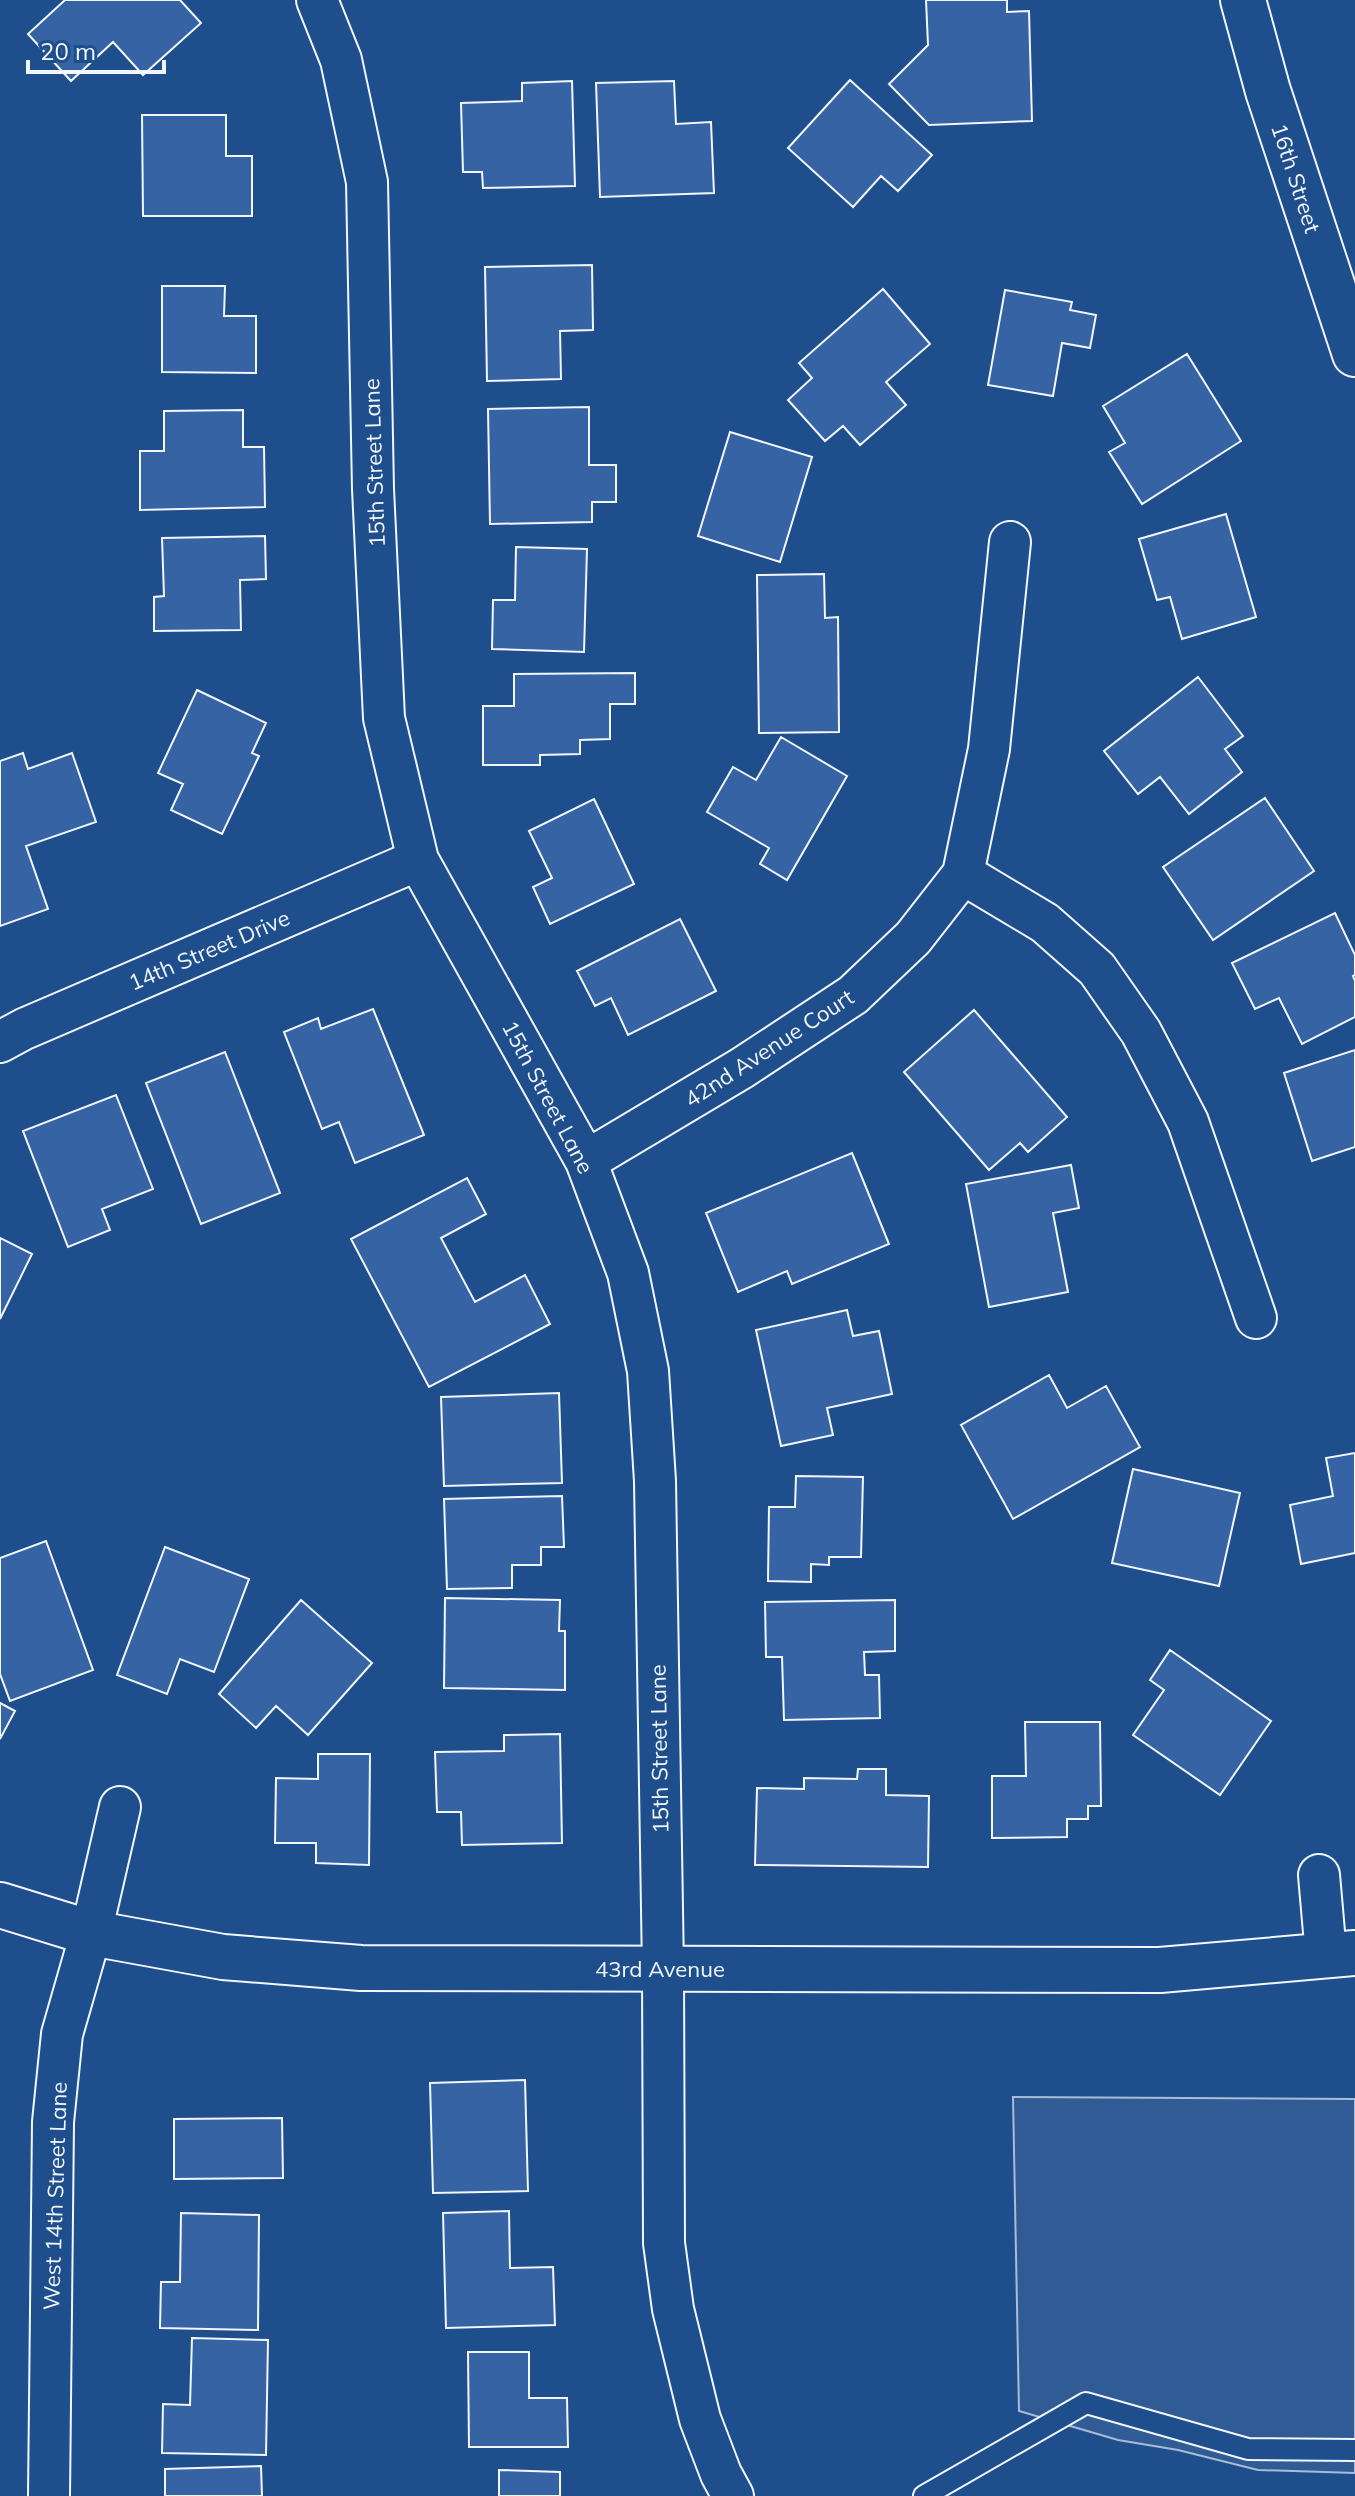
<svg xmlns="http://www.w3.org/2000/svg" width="1355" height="2496" font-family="Mulish,sans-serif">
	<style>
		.built { fill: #305b95; stroke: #a8bbd7; stroke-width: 2 }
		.building { fill: #3563a3; stroke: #f2f6ff; stroke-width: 2 }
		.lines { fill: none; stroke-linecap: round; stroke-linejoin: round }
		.lane-casing { stroke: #f2f6ff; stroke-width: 24 }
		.street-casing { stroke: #f2f6ff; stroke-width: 44 }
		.secondary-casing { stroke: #f2f6ff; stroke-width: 48 }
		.lane { stroke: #1f4e8c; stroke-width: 20 }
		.street { stroke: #1f4e8c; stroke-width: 40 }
		.secondary { stroke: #1f4e8c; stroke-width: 44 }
		.labels { text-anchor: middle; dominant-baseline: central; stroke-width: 6; stroke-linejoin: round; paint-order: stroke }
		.street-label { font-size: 22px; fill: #f2f6ff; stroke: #1f4e8c }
	</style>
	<rect width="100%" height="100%" fill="#1f4e8c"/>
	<path class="built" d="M 1013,2097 L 1355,2099 L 1355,2473 L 1258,2470 L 1178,2450 L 1118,2440 L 1019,2411 Z"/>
	<path class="building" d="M 65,0 L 180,0 L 201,23 L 143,75 L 113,42 L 71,81 L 28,34 Z
		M 926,0 L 1007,0 L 1007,12 L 1029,11 L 1032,121 L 929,125 L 889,84 L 928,45 Z
		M 850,80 L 932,155 L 898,191 L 881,176 L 853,207 L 788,148 Z
		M 572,81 L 575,186 L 483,188 L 482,172 L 463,172 L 461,103 L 522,101 L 522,83 Z
		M 674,81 L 676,124 L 711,122 L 714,193 L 600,197 L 596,83 Z
		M 142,115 L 226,115 L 226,156 L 252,156 L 252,216 L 143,216 Z
		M 592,265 L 593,330 L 560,331 L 561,379 L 487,381 L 485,267 Z
		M 162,286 L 225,286 L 224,316 L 256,316 L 256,373 L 162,372 Z
		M 883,289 L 930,344 L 886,382 L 906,405 L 860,445 L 843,426 L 825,441 L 788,400 L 812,378 L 799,363 Z
		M 1005,290 L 1072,302 L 1070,310 L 1096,315 L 1090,348 L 1062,343 L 1053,396 L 988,385 Z
		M 1187,354 L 1241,441 L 1142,504 L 1109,452 L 1125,443 L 1103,406 Z
		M 589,407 L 589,465 L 616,465 L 616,502 L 592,502 L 592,522 L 490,524 L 488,409 Z
		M 243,410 L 243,447 L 264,447 L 265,507 L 140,510 L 140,451 L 164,451 L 164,411 Z
		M 730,432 L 812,457 L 780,562 L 698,536 Z
		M 1226,514 L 1256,617 L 1182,639 L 1170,597 L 1157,600 L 1139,539 Z
		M 265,536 L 266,579 L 240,580 L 241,630 L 154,631 L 154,597 L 164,596 L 162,538 Z
		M 516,547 L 587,549 L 584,652 L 492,649 L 493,600 L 515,600 Z
		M 824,574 L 825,618 L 838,617 L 839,732 L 759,733 L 757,575 Z
		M 635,673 L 635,704 L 610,704 L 610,739 L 580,740 L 580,754 L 540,755 L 540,765 L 483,765 L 483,706 L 514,706 L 514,674 Z
		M 1198,677 L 1243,736 L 1225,749 L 1242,772 L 1189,814 L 1160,777 L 1138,794 L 1104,751 Z
		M 197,690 L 266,723 L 252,753 L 259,756 L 222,834 L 171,810 L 183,784 L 158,773 Z
		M 781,737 L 847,776 L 787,880 L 760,864 L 769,848 L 707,812 L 733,767 L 756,780 Z
		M 23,753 L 28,769 L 72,753 L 96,822 L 26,846 L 48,909 L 0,926 L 0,761 Z
		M 1265,798 L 1314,871 L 1213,940 L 1163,867 Z
		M 594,799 L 634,884 L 550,924 L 533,887 L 552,878 L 529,831 Z
		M 1335,913 L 1355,955 L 1355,975 L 1353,976 L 1355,981 L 1355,1017 L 1302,1044 L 1279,998 L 1255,1009 L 1232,963 Z
		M 680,919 L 716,991 L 628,1035 L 611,998 L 595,1006 L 577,971 Z
		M 373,1009 L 424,1135 L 355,1163 L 339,1122 L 322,1129 L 284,1032 L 318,1018 L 321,1029 Z
		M 974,1010 L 1067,1117 L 1028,1152 L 1020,1143 L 989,1170 L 904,1072 Z
		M 1355,1050 L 1355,1147 L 1312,1161 L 1284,1073 Z
		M 225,1052 L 280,1193 L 201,1224 L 146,1083 Z
		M 116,1095 L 153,1189 L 102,1209 L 110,1230 L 68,1247 L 23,1131 Z
		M 852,1153 L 889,1244 L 792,1284 L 787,1271 L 738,1292 L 706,1213 Z
		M 1071,1165 L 1079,1208 L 1053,1213 L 1068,1292 L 989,1307 L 966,1184 Z
		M 467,1178 L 486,1214 L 441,1238 L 475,1302 L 525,1275 L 550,1324 L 429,1387 L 351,1239 Z
		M 0,1238 L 32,1254 L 0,1319 Z
		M 847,1310 L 853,1336 L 879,1331 L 892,1394 L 827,1408 L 833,1435 L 781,1446 L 756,1330 Z
		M 1049,1375 L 1067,1408 L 1106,1386 L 1140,1447 L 1013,1519 L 961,1425 Z
		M 559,1393 L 562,1483 L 444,1486 L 441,1397 Z
		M 1355,1453 L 1355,1553 L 1301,1564 L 1290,1505 L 1333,1496 L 1326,1458 Z
		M 1133,1469 L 1240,1493 L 1219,1586 L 1112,1563 Z
		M 796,1476 L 863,1477 L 861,1557 L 829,1557 L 829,1565 L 811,1564 L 811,1582 L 768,1581 L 769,1507 L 795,1507 Z
		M 562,1496 L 564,1547 L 541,1547 L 541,1565 L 512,1565 L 512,1588 L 447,1589 L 444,1499 Z
		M 46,1541 L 93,1670 L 10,1701 L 0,1674 L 0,1558 Z
		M 165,1547 L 249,1579 L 214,1672 L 180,1659 L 167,1694 L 117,1675 Z
		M 445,1598 L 560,1600 L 559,1631 L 565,1631 L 565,1690 L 444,1688 Z
		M 301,1600 L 372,1663 L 308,1735 L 276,1706 L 256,1728 L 219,1694 Z
		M 895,1600 L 895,1651 L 864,1652 L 865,1675 L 879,1675 L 880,1718 L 784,1720 L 782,1657 L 766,1657 L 765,1602 Z
		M 1170,1650 L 1271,1721 L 1220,1795 L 1133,1735 L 1164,1690 L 1150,1680 Z
		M 0,1703 L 15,1711 L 0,1739 Z
		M 1025,1722 L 1100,1722 L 1101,1806 L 1088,1806 L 1088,1819 L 1067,1819 L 1067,1837 L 992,1838 L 992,1776 L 1026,1776 Z
		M 560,1734 L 562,1843 L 462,1845 L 461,1812 L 437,1812 L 435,1752 L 504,1751 L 504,1735 Z
		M 318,1754 L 370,1754 L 369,1865 L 316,1863 L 316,1843 L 275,1843 L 276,1778 L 318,1779 Z
		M 858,1769 L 886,1769 L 886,1795 L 929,1796 L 928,1867 L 755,1865 L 757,1788 L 804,1789 L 804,1778 L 857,1779 Z
		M 525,2080 L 528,2191 L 433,2193 L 430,2083 Z
		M 282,2118 L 283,2178 L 174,2179 L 174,2119 Z
		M 509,2211 L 510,2268 L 553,2267 L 555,2325 L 446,2328 L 443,2213 Z
		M 181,2213 L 259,2215 L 258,2330 L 160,2328 L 161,2282 L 180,2282 Z
		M 192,2338 L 268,2340 L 266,2455 L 162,2453 L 163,2404 L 190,2405 Z
		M 468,2352 L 529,2352 L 529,2398 L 567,2398 L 568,2447 L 469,2447 Z
		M 261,2466 L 262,2496 L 165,2496 L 165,2469 Z
		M 499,2470 L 560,2472 L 560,2496 L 499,2496 Z"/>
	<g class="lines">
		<g class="lane-casing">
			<path id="lane" d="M 924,2496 L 1086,2403 L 1248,2449 L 1355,2450"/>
		</g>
		<g class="street-casing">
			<path id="street" d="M 317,0 L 341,60 L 367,182 L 373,489 L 384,718 L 418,860 L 586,1161 L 628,1273 L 648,1371 L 655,1481 L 663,1970 L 664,2243 L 673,2309 L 700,2419 L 721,2474 L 733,2496
				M 963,874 L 1045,923 L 1097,969 L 1141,1032 L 1188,1122 L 1256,1318
				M 0,1042 L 24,1029 L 418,860
				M 586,1161 L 742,1068 L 853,995 L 913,938 L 963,874 L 989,749 L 1010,542
				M 1319,1875 L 1326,1955
				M 49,2496 L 53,2122 L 62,2034 L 91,1933 L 120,1807"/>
		</g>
		<g class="secondary-casing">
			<path id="secondary" d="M 1243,0 L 1268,91 L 1355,354
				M 0,1905 L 91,1933 L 223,1957 L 361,1968 L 1160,1970 L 1355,1953"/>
		</g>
		<use href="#lane" class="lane"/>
		<use href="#street" class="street"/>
		<use href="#secondary" class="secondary"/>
	</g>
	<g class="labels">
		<g class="street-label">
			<text transform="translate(1296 178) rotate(72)">16th Street</text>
			<text transform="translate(374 463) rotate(-92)">15th Street Lane</text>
			<text transform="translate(209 950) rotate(-23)">14th Street Drive</text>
			<text transform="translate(769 1048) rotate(-33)">42nd Avenue Court</text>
			<text transform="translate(548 1097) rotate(62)">15th Street Lane</text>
			<text transform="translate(659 1749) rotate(-91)">15th Street Lane</text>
			<text x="660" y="1969">43rd Avenue</text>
			<text transform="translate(55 2196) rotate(-88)">West 14th Street Lane</text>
		</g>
	</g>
	<path d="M28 60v12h136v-12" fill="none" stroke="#f2f6ff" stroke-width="4"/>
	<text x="40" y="60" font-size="24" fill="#f2f6ff" stroke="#1f4e8c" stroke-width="6" paint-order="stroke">20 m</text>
</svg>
